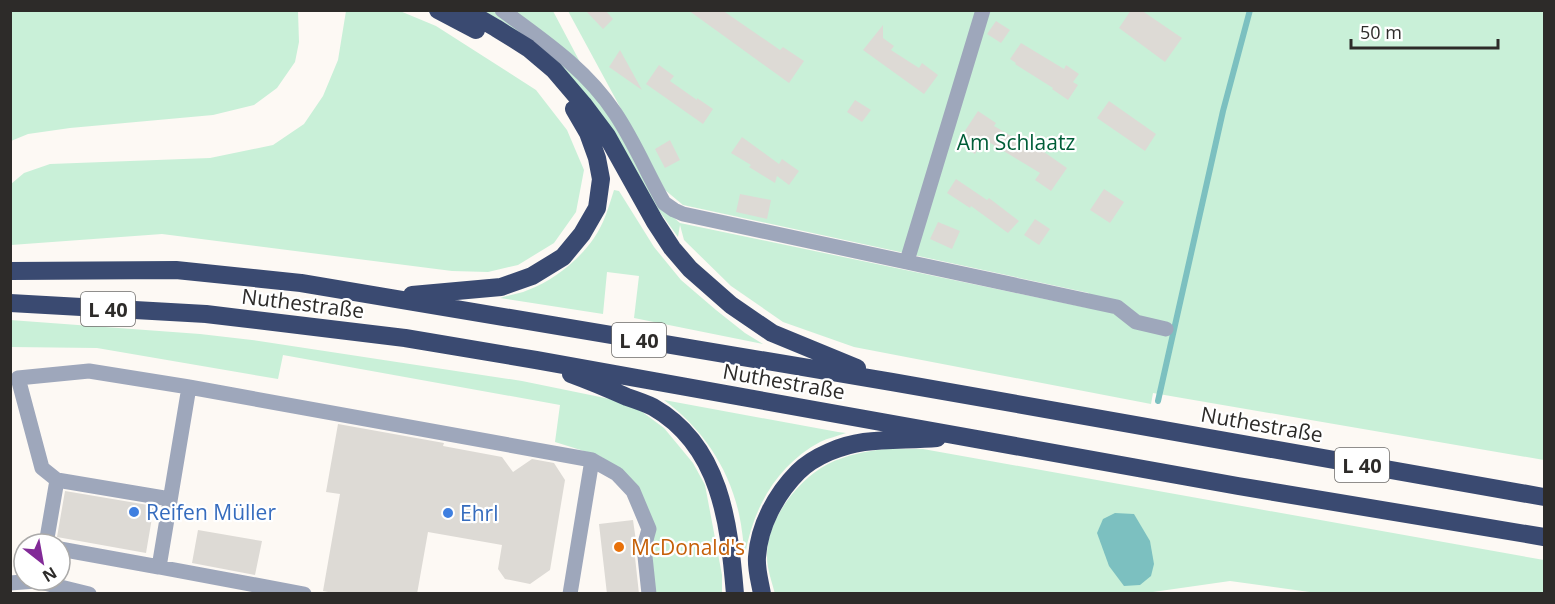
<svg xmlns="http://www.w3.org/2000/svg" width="1555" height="604" font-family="'Open Sans',sans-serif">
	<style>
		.green { fill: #c9f0d8 }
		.water { fill: #7cc0c0 }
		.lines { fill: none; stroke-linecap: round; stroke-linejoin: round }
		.stream { stroke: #7cc0c0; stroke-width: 6 }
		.building { fill: #dddad5 }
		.minor { stroke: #9ea7bb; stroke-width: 15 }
		.highway { stroke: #3a4a71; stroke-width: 18 }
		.shop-dot { fill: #3f7fe0; stroke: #fff; stroke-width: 2 }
		.food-dot { fill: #e8710a; stroke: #fff; stroke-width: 2 }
		.labels { text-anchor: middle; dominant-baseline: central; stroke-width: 4.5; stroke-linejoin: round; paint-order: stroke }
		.shield { fill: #fff; stroke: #6c6b69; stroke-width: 1.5 }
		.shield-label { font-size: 20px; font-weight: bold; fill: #2d2b29 }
		.park-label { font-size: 21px; fill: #005d38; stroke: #fff }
		.street-label { font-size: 21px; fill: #2d2b29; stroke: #fff }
		.shop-label { font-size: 21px; fill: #366cbe; stroke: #fff; text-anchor: start }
		.food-label { font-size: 21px; fill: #c56008; stroke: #fff; text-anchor: start }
	</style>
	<rect width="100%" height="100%" fill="#fdf9f4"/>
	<path class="green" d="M 11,10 L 298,11 L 299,42 L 295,62 L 277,88 L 254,105 L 213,115 L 70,128 L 28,134 L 11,141 Z
		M 346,11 L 400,11 L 436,26 L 536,90 L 567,130 L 584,170 L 576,212 L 554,243 L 518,265 L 488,272 L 452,271 L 162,234 L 11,245 L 11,184 L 24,173 L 50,164 L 210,158 L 273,145 L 304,124 L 323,96 L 338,60 Z
		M 484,11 L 493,11 C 536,40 582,71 610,117 C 628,145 640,178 660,204 C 666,211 673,217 680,223 L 1088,308 L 1089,293 L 683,205 L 665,190 L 568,11 L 1544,11 L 1544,460 L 1153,393 L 1151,404 L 854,347 L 783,322 L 731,286 L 684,240 L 680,225 L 678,237 L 543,51 L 502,21 Z
		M 510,11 L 553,11 L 581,64 Z
		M 614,190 L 619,191 L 654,247 L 681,280 L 716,310 L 745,333 L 763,344 L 634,318 L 639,276 L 607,272 L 603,314 L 500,298 C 509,295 519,294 528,290 C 554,280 578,261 594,238 C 604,224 609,206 614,190 Z
		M 10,320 L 200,334 L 252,340 L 522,381 L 610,399 L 641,411 L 664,428 L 693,463 L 705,485 L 722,575 L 722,593 L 656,593 L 630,477 L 600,456 L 555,442 L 560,405 L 283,355 L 278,379 L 97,348 L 11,347 Z
		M 664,400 L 838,432 L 846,433 C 838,436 828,438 820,442 C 777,465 753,508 745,555 C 743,541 742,527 739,514 C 729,468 702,428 664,400 Z
		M 886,449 L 923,449 L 1544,560 L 1544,593 L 1324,594 L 1230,581 L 1139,594 L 775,594 C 772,582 767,569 767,557 C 766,521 797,480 828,464 C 846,455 866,451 886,449 Z"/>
	<path class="water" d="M 1115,513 L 1134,514 L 1150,541 L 1154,564 L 1151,576 L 1140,585 L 1124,586 L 1109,566 L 1097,533 L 1103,519 Z"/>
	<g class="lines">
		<path class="stream" d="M 1158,401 L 1223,111 L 1250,10"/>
	</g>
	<path class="building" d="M 585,10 L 605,10 L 613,19 L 603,29 Z
		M 688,10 L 722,10 L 780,50 L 783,47 L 804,61 L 789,83 Z
		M 1131,10 L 1141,10 L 1182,38 L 1165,62 L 1119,28 Z
		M 996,21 L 1010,30 L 1001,43 L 987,34 Z
		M 883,25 L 883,38 L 894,46 L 891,50 L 919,68 L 922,63 L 938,75 L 924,94 L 863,50 Z
		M 1021,43 L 1064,69 L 1066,65 L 1079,74 L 1073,82 L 1078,85 L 1068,100 L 1052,89 L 1053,88 L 1015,64 L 1016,63 L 1010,59 Z
		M 620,50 L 642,90 L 609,67 Z
		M 659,65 L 674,76 L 670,81 L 697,100 L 697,98 L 713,109 L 703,124 L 646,84 Z
		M 855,100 L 871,110 L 862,122 L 847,112 Z
		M 1109,101 L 1156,134 L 1145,151 L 1097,118 Z
		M 978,111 L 996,123 L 994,126 L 1032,148 L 1034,145 L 1067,168 L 1051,191 L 1035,180 L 1040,173 L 984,139 L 975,154 L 957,143 Z
		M 742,137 L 779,164 L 782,159 L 799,171 L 789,185 L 777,176 L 775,183 L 749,167 L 751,165 L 731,153 Z
		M 670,140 L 680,160 L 665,168 L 655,149 Z
		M 956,179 L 987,200 L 989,198 L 1019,221 L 1008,233 L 971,206 L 970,208 L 947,193 Z
		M 1104,189 L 1124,202 L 1110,223 L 1090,210 Z
		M 740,194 L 771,200 L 767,219 L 736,212 Z
		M 1035,219 L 1050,229 L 1039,245 L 1024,235 Z
		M 938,222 L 960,231 L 952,249 L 930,239 Z
		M 338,424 L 444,443 L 443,446 L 502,457 L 513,472 L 532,459 L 554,463 L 565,480 L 550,570 L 530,584 L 505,579 L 498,569 L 502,545 L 428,532 L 417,594 L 339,594 L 323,591 L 340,494 L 326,492 Z
		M 65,491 L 154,506 L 146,553 L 57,537 Z
		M 633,520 L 636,541 L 634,548 L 639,594 L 607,594 L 599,524 Z
		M 198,530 L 262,541 L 255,575 L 192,563 Z"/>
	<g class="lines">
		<path class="minor" d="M 502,10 C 544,41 586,69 615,113 C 634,141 647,173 664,203 L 674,210 L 683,214 L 1117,307 L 1136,322 L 1166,329
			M 907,261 L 983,10
			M 189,387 L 159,567 L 304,594
			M 592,460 L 617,474 L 633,491 L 649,529 L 644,547 L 649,594
			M 170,499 L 57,480 L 42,468 L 18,378 L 89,371 L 189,387 L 592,460 L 570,594
			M 46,544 L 57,480
			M 60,549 L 159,567
			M 10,583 L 36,581 L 89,594"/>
		<path class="highway" d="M 438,10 L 476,30
			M 465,10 L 496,28 L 528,48 L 554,70 L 583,104 L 607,136 L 655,222 L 672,248 L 690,269 L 731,305 L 772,333 L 857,368
			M 10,271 L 176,270 L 301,283 L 892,382 L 1544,497
			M 412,295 L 501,287 L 532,276 L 563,257 L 582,234 L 597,208 L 601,179 L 597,158 L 588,133 L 574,109
			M 10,303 L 206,314 L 405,338 L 536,360 L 1238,486 L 1544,537
			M 571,374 C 590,381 609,389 627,397 C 636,400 645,403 653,407 C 721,446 729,523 735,594
			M 762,594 C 760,582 756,569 757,557 C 759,526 776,494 798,472 C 814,456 842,445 864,442 C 888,439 913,440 937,438"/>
	</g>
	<g class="shop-dot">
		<circle cx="134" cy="512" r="6"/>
		<circle cx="448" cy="513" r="6"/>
	</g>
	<circle class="food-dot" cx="619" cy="547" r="6"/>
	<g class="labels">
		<g class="shield">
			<rect x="81" y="292" width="54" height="34" rx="4.5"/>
			<rect x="612" y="323" width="54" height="34" rx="4.5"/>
			<rect x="1335" y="448" width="54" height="34" rx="4.5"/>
		</g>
		<g class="shield-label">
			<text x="108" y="309">L 40</text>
			<text x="639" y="340">L 40</text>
			<text x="1362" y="465">L 40</text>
		</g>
		<g class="park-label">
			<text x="1016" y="142">Am Schlaatz</text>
		</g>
		<g class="street-label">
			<text transform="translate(303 303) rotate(7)">Nuthestraße</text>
			<text transform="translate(784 381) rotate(10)">Nuthestraße</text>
			<text transform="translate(1262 424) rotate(10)">Nuthestraße</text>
		</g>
		<g class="shop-label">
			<text x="146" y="512">Reifen Müller</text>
			<text x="460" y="513">Ehrl</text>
		</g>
		<g class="food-label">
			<text x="631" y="547">McDonald's</text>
		</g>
	</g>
	<rect width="1555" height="604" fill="none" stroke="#2d2b29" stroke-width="24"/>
	<g transform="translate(42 562) rotate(149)"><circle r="28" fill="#ffffff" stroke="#abaaa9" stroke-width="1.5"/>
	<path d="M0-4.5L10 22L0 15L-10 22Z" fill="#822a97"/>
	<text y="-9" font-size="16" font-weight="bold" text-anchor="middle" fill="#2d2b29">N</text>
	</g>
	<path d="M1351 39v9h147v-9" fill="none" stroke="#2d2b29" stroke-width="3"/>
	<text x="1360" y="39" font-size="18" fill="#2d2b29" stroke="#ffffff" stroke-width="4.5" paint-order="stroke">50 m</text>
</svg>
